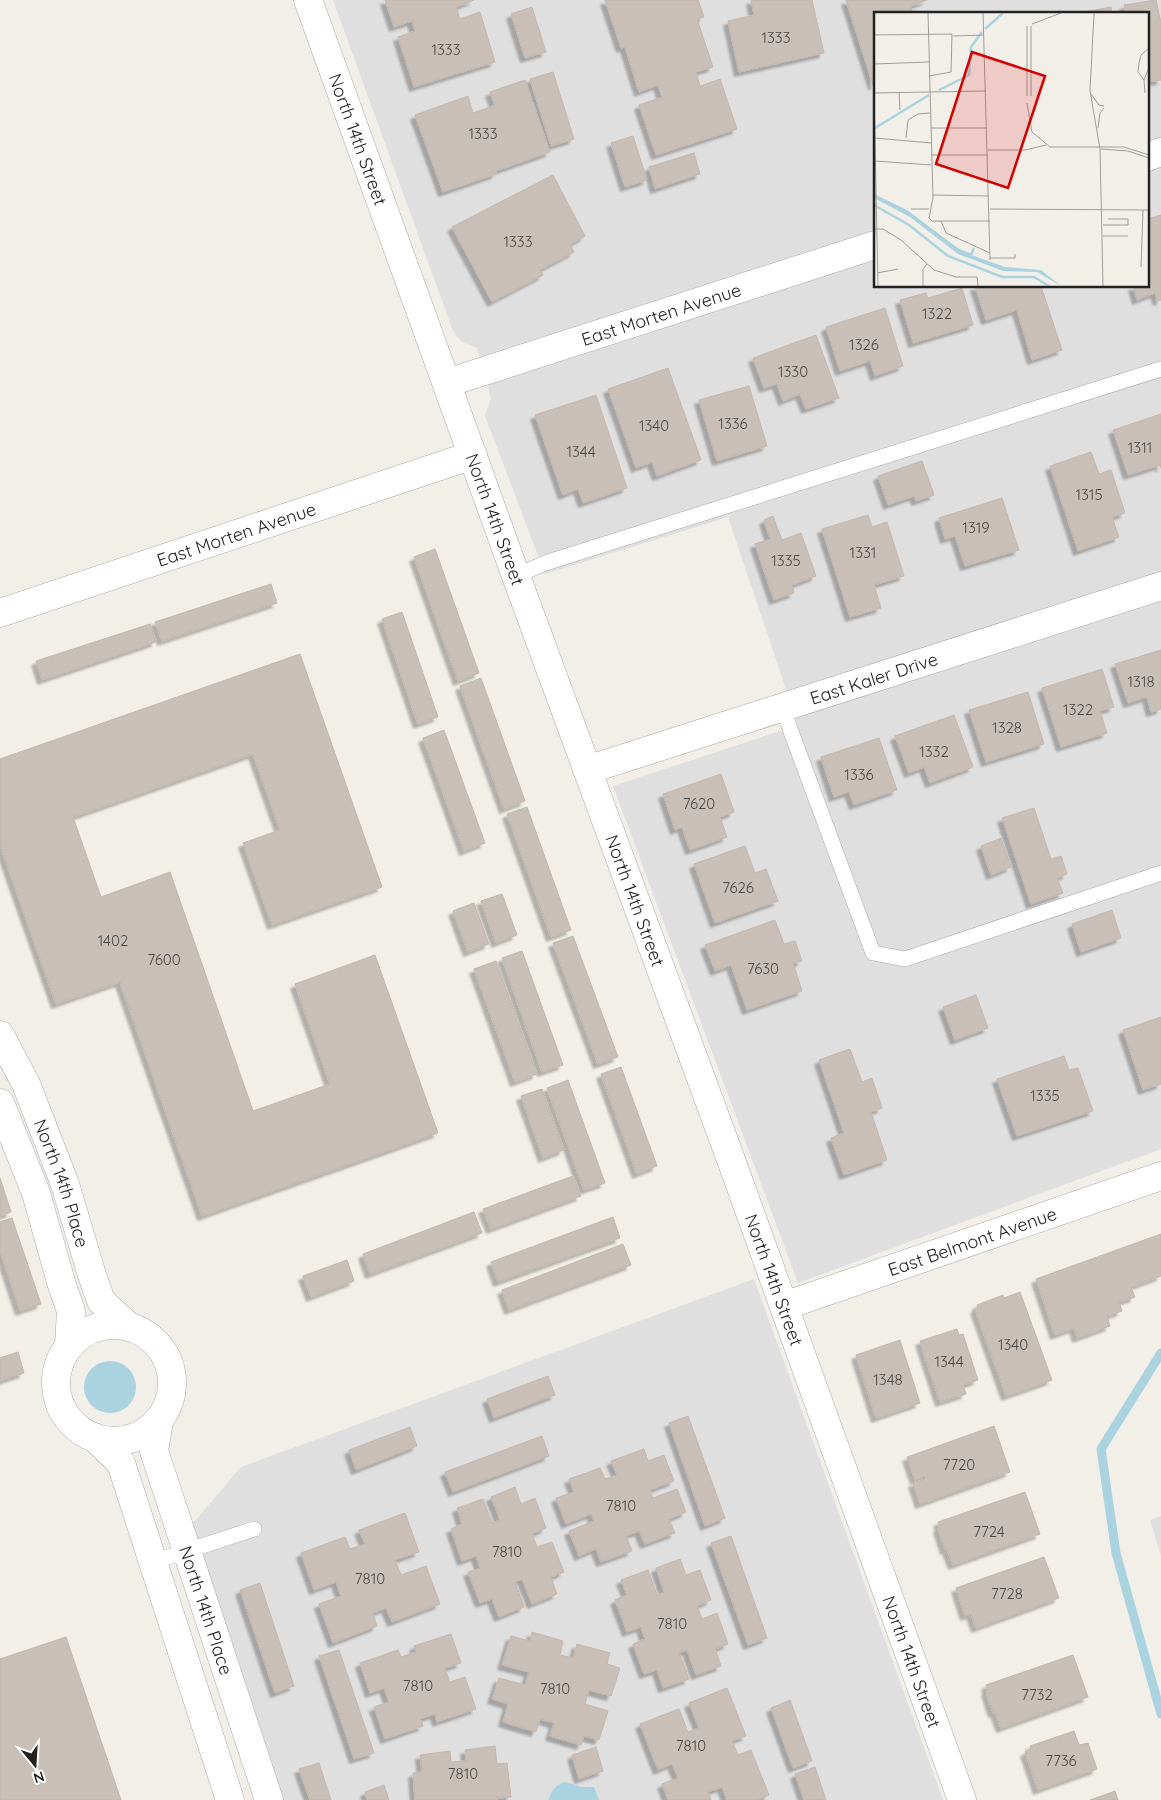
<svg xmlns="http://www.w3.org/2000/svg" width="1161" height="1800" font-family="Quicksand,sans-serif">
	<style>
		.residential { fill: #e0dfdf; fill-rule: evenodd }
		.water { fill: #aad3df }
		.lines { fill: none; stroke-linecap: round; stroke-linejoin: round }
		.stream { stroke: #aad3df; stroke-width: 9 }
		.building { fill: #c7bfb8; stroke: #c4b6ab; filter: url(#shadow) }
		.lane-casing { stroke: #a9a9a9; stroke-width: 16 }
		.street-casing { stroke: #a9a9a9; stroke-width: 29 }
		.lane { stroke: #fff; stroke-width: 15 }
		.street { stroke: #fff; stroke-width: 28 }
		.labels { text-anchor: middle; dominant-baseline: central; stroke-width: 4; stroke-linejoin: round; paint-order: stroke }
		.number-label { font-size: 15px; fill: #4b4948 }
		.street-label { font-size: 18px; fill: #222; stroke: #fff }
		.inset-river { fill: none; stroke: #aad3df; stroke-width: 2.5 }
		.inset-road { fill: none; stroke: #9f9d99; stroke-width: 1 }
		.view { fill: #d40000; fill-opacity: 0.15; stroke: #d40000; stroke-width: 2.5 }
		.inset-edge { fill: none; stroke: #222; stroke-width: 2.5 }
	</style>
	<defs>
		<filter id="shadow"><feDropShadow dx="-4.5" dy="4.5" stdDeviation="1" flood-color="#0004"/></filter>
	</defs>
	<rect width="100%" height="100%" fill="#f2efe9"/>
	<path class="residential" d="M 333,0 L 1161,0 L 1161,1149 L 798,1283 L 613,786 L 798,725 L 728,517 L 545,574 L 485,416 L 491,398 L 477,348 L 462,342 L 453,331 ZM 875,14 L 1147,14 L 1147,286 L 875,286 Z
		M 754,1279 L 943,1800 L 279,1800 L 188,1529 L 241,1467 Z
		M 1161,1516 L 1161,1556 L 1150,1520 Z"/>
	<path class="water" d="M84 1387a26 26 0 1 1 52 0a26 26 0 1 1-52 0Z
		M 566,1782 L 581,1787 L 594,1787 L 599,1800 L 548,1800 C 552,1791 556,1783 566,1782 Z"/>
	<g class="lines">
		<path class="stream" d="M 1161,1353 L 1101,1449 L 1116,1553 L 1161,1714"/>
	</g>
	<path class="building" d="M 385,0 L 474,0 L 456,7 L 460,19 L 480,12 L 495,62 L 414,87 L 398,37 L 415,31 L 412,21 L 394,27 Z
		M 605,0 L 698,0 L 704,17 L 697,19 L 713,67 L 696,72 L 700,86 L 720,79 L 737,129 L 656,155 L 639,105 L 662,97 L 658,85 L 639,92 L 625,47 L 621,48 Z
		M 751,0 L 812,0 L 824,53 L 739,72 L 728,21 L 754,15 Z
		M 846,0 L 927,0 L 911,6 L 913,14 L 875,14 L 875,85 L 873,85 Z
		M 1156,0 L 1160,19 L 1161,19 L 1161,80 L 1147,82 L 1147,14 L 1126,14 L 1124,5 Z
		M 532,7 L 546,52 L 525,58 L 511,14 Z
		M 1111,7 L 1112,14 L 1073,14 Z
		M 553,72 L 574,139 L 551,146 L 530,79 Z
		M 525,80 L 550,152 L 496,171 L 496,174 L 443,192 L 415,115 L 468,96 L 473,113 L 495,105 L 490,92 Z
		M 633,136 L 647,180 L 625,187 L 611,143 Z
		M 694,153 L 700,174 L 655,189 L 649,167 Z
		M 553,175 L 585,236 L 570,245 L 574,252 L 540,270 L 543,275 L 492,302 L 452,227 Z
		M 1161,215 L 1161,300 L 1158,301 L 1155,293 L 1137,300 L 1133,286 L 1147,286 L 1147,219 Z
		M 975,286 L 1041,286 L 1062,350 L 1032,360 L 1017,310 L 986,320 Z
		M 962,288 L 973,325 L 913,343 L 900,300 L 926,293 L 928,298 Z
		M 885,308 L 903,366 L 875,376 L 870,361 L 840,371 L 826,327 Z
		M 816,335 L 839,398 L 806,409 L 800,394 L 783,401 L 777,384 L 764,388 L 753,358 Z
		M 668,368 L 701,460 L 657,476 L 652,462 L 636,468 L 608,389 Z
		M 749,386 L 767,446 L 717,461 L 699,400 Z
		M 596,395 L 627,488 L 583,503 L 578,489 L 563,495 L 535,415 Z
		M 1161,414 L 1161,468 L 1160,465 L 1128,475 L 1113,430 Z
		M 1091,452 L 1099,474 L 1111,470 L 1125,513 L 1112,517 L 1119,537 L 1078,551 L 1050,466 Z
		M 922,461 L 934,495 L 916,501 L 914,496 L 888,505 L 878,476 Z
		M 1002,498 L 1019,550 L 965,566 L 955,536 L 945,539 L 939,518 Z
		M 868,515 L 872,527 L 887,522 L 904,576 L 874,585 L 881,608 L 850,617 L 822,529 Z
		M 773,516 L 782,540 L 801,533 L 816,576 L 792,585 L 794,593 L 774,600 L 755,544 L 770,539 L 764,520 Z
		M 435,549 L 479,673 L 458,681 L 414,557 Z
		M 271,584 L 277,603 L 162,641 L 155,622 Z
		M 402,612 L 438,717 L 418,724 L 382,619 Z
		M 150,624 L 156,642 L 42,680 L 36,661 Z
		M 1161,650 L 1161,709 L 1151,712 L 1147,697 L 1128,703 L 1115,664 Z
		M 300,654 L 382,887 L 272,925 L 243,843 L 280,830 L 253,754 L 73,817 L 101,897 L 170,872 L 253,1111 L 330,1084 L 295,984 L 375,955 L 438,1133 L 202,1216 L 120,982 L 56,1004 L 0,845 L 0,759 Z
		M 1102,669 L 1114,707 L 1100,711 L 1107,733 L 1061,747 L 1042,688 Z
		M 481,678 L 525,801 L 504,809 L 460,686 Z
		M 1028,692 L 1044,744 L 986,762 L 969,710 Z
		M 954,715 L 973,767 L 930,783 L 924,767 L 909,773 L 895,736 Z
		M 444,730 L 485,843 L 464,851 L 423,738 Z
		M 879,738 L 897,790 L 854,805 L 849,792 L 834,797 L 821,757 Z
		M 721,774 L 734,812 L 720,817 L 727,837 L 690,850 L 682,827 L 675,830 L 663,794 Z
		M 527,807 L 571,930 L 551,937 L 507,814 Z
		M 1034,808 L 1051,859 L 1061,856 L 1067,874 L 1057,878 L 1063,893 L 1031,904 L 1002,818 Z
		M 1001,838 L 1011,867 L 991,875 L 981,846 Z
		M 745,846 L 755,873 L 766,869 L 778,901 L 715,923 L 694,864 Z
		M 502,894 L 517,935 L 496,943 L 481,901 Z
		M 474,903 L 489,944 L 468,952 L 453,911 Z
		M 1112,910 L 1121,938 L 1081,952 L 1072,924 Z
		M 775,920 L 784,944 L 795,941 L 802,961 L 793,963 L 802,991 L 747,1010 L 731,965 L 715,971 L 705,945 Z
		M 573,936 L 618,1057 L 598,1064 L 553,943 Z
		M 522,951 L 563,1065 L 542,1072 L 502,958 Z
		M 496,961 L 537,1074 L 515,1082 L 474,969 Z
		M 976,995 L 988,1028 L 955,1040 L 943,1007 Z
		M 1161,1017 L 1161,1084 L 1143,1090 L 1123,1030 Z
		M 850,1049 L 862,1082 L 872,1078 L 882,1108 L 871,1112 L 887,1160 L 844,1175 L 831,1138 L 844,1133 L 819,1060 Z
		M 1064,1056 L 1069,1070 L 1078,1068 L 1093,1111 L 1017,1136 L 997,1079 Z
		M 621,1067 L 657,1166 L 637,1174 L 601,1074 Z
		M 568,1080 L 605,1183 L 584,1190 L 547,1088 Z
		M 542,1089 L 564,1150 L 543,1158 L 521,1096 Z
		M 573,1176 L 581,1196 L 491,1229 L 483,1209 Z
		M 0,1178 L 11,1212 L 0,1216 Z
		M 474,1212 L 482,1233 L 370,1274 L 363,1254 Z
		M 613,1217 L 620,1238 L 498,1282 L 491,1262 Z
		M 12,1218 L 41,1304 L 20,1311 L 0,1251 L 0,1222 Z
		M 1161,1234 L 1161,1276 L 1131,1287 L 1135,1297 L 1119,1302 L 1122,1311 L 1107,1316 L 1110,1326 L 1077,1338 L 1074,1328 L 1055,1335 L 1036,1279 Z
		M 623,1244 L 631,1265 L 509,1310 L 502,1290 Z
		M 347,1260 L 354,1281 L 311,1297 L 303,1276 Z
		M 1020,1292 L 1052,1380 L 1006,1396 L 975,1309 L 978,1308 L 977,1305 L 1003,1295 L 1004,1298 Z
		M 957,1329 L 959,1335 L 963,1334 L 978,1380 L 963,1385 L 966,1394 L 940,1402 L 920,1341 Z
		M 900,1340 L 920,1403 L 876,1418 L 856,1355 Z
		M 18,1352 L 24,1373 L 0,1381 L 0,1358 Z
		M 548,1376 L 555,1395 L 494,1418 L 487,1399 Z
		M 688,1416 L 725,1518 L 705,1526 L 669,1423 Z
		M 994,1426 L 1010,1472 L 920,1504 L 913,1483 L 925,1479 L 924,1476 L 915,1480 L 907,1457 Z
		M 410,1427 L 417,1446 L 356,1470 L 349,1450 Z
		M 542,1436 L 549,1456 L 453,1492 L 445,1472 Z
		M 644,1449 L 648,1461 L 664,1455 L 674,1481 L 650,1490 L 653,1498 L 677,1489 L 686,1512 L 669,1519 L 675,1533 L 645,1544 L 639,1531 L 626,1536 L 632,1551 L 601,1562 L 596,1549 L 579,1556 L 569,1531 L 594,1521 L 591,1514 L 566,1524 L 556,1498 L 574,1492 L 569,1479 L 600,1468 L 605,1479 L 617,1475 L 611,1461 Z
		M 515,1487 L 521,1504 L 535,1498 L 546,1528 L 532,1534 L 537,1547 L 552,1542 L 564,1572 L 551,1577 L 557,1594 L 532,1604 L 522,1579 L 515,1582 L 524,1607 L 499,1617 L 492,1599 L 480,1603 L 468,1572 L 480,1568 L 476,1556 L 462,1561 L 451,1529 L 462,1524 L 457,1508 L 483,1499 L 492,1523 L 500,1520 L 491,1497 Z
		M 1025,1492 L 1040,1534 L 953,1565 L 947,1549 L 945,1550 L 938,1528 L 940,1528 L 938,1522 Z
		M 405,1513 L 419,1552 L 395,1560 L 401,1575 L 426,1566 L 440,1604 L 392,1622 L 386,1608 L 373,1613 L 377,1626 L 333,1643 L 319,1604 L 341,1596 L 336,1582 L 314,1590 L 301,1553 L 345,1537 L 350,1549 L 365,1544 L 359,1530 Z
		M 731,1536 L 767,1638 L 748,1645 L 711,1543 Z
		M 1044,1557 L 1059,1598 L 976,1628 L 971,1614 L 965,1616 L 956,1588 Z
		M 680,1559 L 686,1575 L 700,1570 L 711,1600 L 697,1606 L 702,1619 L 717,1613 L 728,1644 L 715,1649 L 721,1666 L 696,1675 L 687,1650 L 679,1653 L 689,1679 L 663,1688 L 657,1670 L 644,1674 L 633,1644 L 645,1639 L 641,1627 L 627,1632 L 615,1600 L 627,1595 L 621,1580 L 648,1570 L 657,1595 L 664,1592 L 656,1568 Z
		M 260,1583 L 294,1686 L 275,1693 L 240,1590 Z
		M 532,1632 L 563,1641 L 560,1655 L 573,1658 L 577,1644 L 610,1653 L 607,1664 L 620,1668 L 611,1696 L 589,1690 L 585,1704 L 608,1711 L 599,1740 L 584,1736 L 581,1745 L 550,1736 L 554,1723 L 540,1719 L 536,1732 L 503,1722 L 508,1704 L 492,1699 L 499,1678 L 525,1685 L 529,1672 L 502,1665 L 511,1636 L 530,1641 Z
		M 451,1634 L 461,1663 L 445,1668 L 450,1682 L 465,1677 L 476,1709 L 437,1722 L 435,1714 L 420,1719 L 423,1726 L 385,1739 L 374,1707 L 389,1702 L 384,1688 L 370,1693 L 360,1663 L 398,1650 L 401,1657 L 416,1652 L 414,1646 Z
		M 66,1637 L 121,1800 L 0,1800 L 0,1659 Z
		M 339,1650 L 374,1753 L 354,1759 L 319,1656 Z
		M 1073,1655 L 1088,1697 L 1001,1728 L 995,1712 L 993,1713 L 986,1691 L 988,1691 L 986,1685 Z
		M 727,1688 L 746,1736 L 732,1741 L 738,1755 L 751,1750 L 769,1795 L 757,1800 L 727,1800 L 722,1787 L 708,1792 L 711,1800 L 668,1800 L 662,1784 L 678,1778 L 672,1764 L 658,1770 L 640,1724 L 679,1709 L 688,1732 L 699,1728 L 689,1703 Z
		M 790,1700 L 812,1761 L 793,1768 L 771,1708 Z
		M 1074,1731 L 1079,1745 L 1088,1743 L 1097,1769 L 1038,1790 L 1025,1752 L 1031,1749 L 1030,1746 Z
		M 495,1746 L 497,1764 L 507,1763 L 511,1797 L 497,1798 L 497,1800 L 415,1800 L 413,1773 L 422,1772 L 420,1755 L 450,1751 L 451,1762 L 466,1761 L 465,1750 Z
		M 596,1747 L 603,1771 L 579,1779 L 572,1755 Z
		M 319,1763 L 331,1800 L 310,1800 L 299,1769 Z
		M 815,1767 L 826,1800 L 804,1800 L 795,1774 Z
		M 384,1785 L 389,1800 L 367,1800 L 365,1792 Z
		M 1115,1791 L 1118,1800 L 1090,1800 Z"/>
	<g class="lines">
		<g class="lane-casing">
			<path id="lane" d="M 516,576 L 545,563 L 1161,369
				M 782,707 L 873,953 L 905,959 L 1161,873
				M 153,1562 L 254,1529"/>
		</g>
		<g class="street-casing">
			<g id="street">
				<path id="s1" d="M 308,0 L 516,576 L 730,1157 L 962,1800"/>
				<path d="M 1147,157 L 1161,152"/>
				<path id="s2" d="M 447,383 L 875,245"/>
				<path id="s3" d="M 0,613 L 473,455"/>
				<path id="s4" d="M 587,770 L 1161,586"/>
				<path id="s5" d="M 0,1035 L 26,1084 L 65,1184 L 91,1272 L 101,1301 L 128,1326"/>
				<path d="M 0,1103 L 36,1193 L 61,1282 L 71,1311 L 69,1346"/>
				<path id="s6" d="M 784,1306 L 1161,1176"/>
				<circle cx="114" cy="1383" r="58"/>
				<path id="s7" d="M 159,1420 L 154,1451 L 269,1800"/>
				<path d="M 94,1437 L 121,1463 L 230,1800"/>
			</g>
		</g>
		<use href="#lane" class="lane"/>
		<use href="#street" class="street"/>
	</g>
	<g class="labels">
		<g class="number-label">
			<text x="776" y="37">1333</text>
			<text x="446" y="49">1333</text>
			<text x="483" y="133">1333</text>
			<text x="518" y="241">1333</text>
			<text x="937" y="313">1322</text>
			<text x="864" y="344">1326</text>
			<text x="793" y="371">1330</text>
			<text x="733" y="423">1336</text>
			<text x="654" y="425">1340</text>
			<text x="1140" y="447">1311</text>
			<text x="581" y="451">1344</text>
			<text x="1089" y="494">1315</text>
			<text x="976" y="527">1319</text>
			<text x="863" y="552">1331</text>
			<text x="786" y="560">1335</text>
			<text x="1141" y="681">1318</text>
			<text x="1078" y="709">1322</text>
			<text x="1007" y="727">1328</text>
			<text x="934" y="751">1332</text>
			<text x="859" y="774">1336</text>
			<text x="699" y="803">7620</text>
			<text x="738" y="887">7626</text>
			<text x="113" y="940">1402</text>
			<text x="164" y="959">7600</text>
			<text x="763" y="968">7630</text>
			<text x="1045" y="1095">1335</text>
			<text x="1013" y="1344">1340</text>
			<text x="949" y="1361">1344</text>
			<text x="888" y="1379">1348</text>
			<text x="959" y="1464">7720</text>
			<text x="621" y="1505">7810</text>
			<text x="989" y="1531">7724</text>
			<text x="507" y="1551">7810</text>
			<text x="370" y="1578">7810</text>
			<text x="1007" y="1593">7728</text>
			<text x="672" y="1623">7810</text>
			<text x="418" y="1685">7810</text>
			<text x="555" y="1688">7810</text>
			<text x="1037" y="1694">7732</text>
			<text x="691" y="1745">7810</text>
			<text x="1061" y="1760">7736</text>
			<text x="463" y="1773">7810</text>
		</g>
		<g class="street-label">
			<text stroke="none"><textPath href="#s1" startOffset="148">North 14th Street</textPath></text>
			<text stroke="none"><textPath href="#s2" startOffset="225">East Morten Avenue</textPath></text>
			<text stroke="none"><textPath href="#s1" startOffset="552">North 14th Street</textPath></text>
			<text stroke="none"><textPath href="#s3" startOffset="249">East Morten Avenue</textPath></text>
			<text stroke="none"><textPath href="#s4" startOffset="301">East Kaler Drive</textPath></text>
			<text stroke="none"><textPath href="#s1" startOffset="958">North 14th Street</textPath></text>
			<text stroke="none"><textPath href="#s5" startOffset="161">North 14th Place</textPath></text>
			<text stroke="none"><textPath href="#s6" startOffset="199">East Belmont Avenue</textPath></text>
			<text stroke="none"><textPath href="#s1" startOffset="1362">North 14th Street</textPath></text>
			<text stroke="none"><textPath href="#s7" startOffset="199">North 14th Place</textPath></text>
			<text stroke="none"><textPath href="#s1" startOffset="1768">North 14th Street</textPath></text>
		</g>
	</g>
	<g transform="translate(874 12)">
		<rect width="275" height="275" fill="#f2efe9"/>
		<path d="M 0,182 L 33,198 L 89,240 L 131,255 L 167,258 L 187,274 L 163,260 L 129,259 L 84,242 L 36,205 L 0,186 Z" fill="#aad3df"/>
		<path class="inset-river" d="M 111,17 L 129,1M 65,78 L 95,63 L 97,35 L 108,20M 1,116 L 55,83M 0,193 L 35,213 L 74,244 L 128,265 L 160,265 L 175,274M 82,237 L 97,243 L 100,236"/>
		<path class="inset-road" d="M 54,1 L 59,186 L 55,206 L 58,209 L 116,209M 109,1 L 116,248M 220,1 L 216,79 L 226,137 L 229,274M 158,12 L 187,1M 153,14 L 153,84M 157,14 L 157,84M 0,23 L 78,22 L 77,60 L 55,64M 79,24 L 110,23M 0,52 L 55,50M 270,68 L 264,60 L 265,51 L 267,43 L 275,36M 0,80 L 4,274M 25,80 L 26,98M 0,81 L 112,79M 271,81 L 270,68 L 275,55M 217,82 L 225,93 L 230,94M 153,91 L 158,120 L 176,135 L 250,135 L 275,143M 57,116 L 113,116M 224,116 L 226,101 L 230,96M 1,126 L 57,131M 32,126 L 34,108 L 44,102 L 56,101M 227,137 L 254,139 L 275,146M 114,138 L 151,138 L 172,133M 57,143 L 114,143M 1,149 L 57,153M 58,183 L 115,184M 37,197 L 55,197M 116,197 L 275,198M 67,209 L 72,221 L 116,241M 229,213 L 254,213 L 254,207 L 234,207M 0,217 L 9,217 L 27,228 L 60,258 L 82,265 L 103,265 L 104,274M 229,224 L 254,224M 116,246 L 141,246 L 141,242M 267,255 L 269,198M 3,261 L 24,257M 49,274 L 49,257 L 53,252"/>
		<path class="view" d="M 98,40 L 171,64 L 134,176 L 62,152 Z"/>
		<rect width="275" height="275" class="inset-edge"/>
	</g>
	<g transform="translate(35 1765) rotate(162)" stroke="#ffffff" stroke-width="4" paint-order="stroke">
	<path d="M0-4L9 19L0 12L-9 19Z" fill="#222222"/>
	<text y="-8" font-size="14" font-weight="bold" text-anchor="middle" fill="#222222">N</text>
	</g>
</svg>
